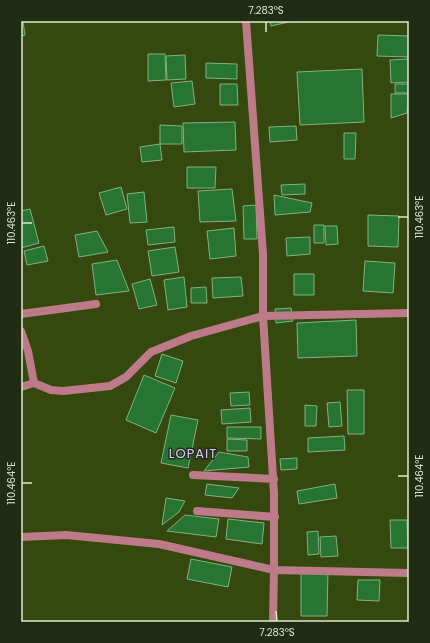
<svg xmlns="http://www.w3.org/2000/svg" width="430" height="643" font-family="Poppins,sans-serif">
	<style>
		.building { fill: #277433; stroke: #81b284 }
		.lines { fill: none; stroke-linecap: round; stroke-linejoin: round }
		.lane { stroke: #bd7b89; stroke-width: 8 }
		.street { stroke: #bd7b89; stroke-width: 8 }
		.ticks { fill: none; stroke: #dde9cb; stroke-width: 1.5 }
		.labels { text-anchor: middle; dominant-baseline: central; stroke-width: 3; stroke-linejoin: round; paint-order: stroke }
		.quarter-label { font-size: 13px; letter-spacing: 1px; fill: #e1c7fe; stroke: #222b13 }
		.neatline { fill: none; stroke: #dde9cb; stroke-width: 1.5 }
		.ticks-label { font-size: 10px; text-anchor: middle; fill: #dde9cb }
	</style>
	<rect width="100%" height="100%" fill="#35480e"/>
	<path class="building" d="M 270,21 L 293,21 L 271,26 Z
		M 21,22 L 23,22 L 25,35 L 21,36 Z
		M 378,35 L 409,36 L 409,57 L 377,56 Z
		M 148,54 L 165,54 L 166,80 L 148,81 Z
		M 185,55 L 186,79 L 167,80 L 166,56 Z
		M 409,59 L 409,82 L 391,83 L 390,60 Z
		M 206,63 L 237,64 L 237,79 L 206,78 Z
		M 362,69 L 364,122 L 300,125 L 297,72 Z
		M 192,81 L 195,104 L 174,107 L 171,83 Z
		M 220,84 L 237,84 L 238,105 L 220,105 Z
		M 395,84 L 408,84 L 408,93 L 395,93 Z
		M 391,94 L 408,94 L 407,113 L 391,118 Z
		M 235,122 L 236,150 L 184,152 L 183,123 Z
		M 160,125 L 182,126 L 182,144 L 160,144 Z
		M 296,126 L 297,140 L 270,142 L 269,127 Z
		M 344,133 L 356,133 L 355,159 L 344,159 Z
		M 160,144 L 162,160 L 142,162 L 140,147 Z
		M 187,167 L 216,167 L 215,188 L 187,188 Z
		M 305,184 L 305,194 L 282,195 L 281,185 Z
		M 121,187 L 127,209 L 106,215 L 99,193 Z
		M 232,189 L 236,221 L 200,222 L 198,191 Z
		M 144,192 L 147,222 L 130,223 L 127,194 Z
		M 274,195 L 312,203 L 310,212 L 275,215 Z
		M 256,205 L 257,239 L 244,239 L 243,206 Z
		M 30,209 L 39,243 L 21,248 L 21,211 Z
		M 368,215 L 399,216 L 398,247 L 368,246 Z
		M 314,225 L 324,225 L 324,243 L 314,243 Z
		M 325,226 L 337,226 L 338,244 L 326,245 Z
		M 174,227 L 175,242 L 148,245 L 146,230 Z
		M 234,228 L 236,256 L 210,259 L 207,231 Z
		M 97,231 L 108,252 L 79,257 L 75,235 Z
		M 310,237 L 310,254 L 287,256 L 286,238 Z
		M 44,246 L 48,261 L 27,265 L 24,251 Z
		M 175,247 L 179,272 L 152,276 L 148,251 Z
		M 117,260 L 129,291 L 96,295 L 92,264 Z
		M 365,261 L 395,263 L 393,293 L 363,291 Z
		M 294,274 L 314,274 L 314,295 L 294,295 Z
		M 184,277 L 187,307 L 168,310 L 164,280 Z
		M 241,277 L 243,296 L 213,298 L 212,278 Z
		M 150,279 L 157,305 L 139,309 L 132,284 Z
		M 206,287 L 207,303 L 191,303 L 191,288 Z
		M 291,308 L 293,321 L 276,323 L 275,309 Z
		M 356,320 L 357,356 L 298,358 L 297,323 Z
		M 162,354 L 183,361 L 176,383 L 155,376 Z
		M 144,375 L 175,388 L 156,433 L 126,420 Z
		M 347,390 L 364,390 L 364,434 L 348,434 Z
		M 249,392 L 250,405 L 231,406 L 230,393 Z
		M 340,402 L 342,426 L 329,427 L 327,403 Z
		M 305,405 L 317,406 L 316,426 L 305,426 Z
		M 250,408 L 251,422 L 222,424 L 221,410 Z
		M 171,415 L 198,420 L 188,468 L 161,463 Z
		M 227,427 L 261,427 L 261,439 L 227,438 Z
		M 344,436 L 345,450 L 308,452 L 308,438 Z
		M 227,439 L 247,440 L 247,451 L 227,451 Z
		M 219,452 L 248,457 L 249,467 L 204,471 Z
		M 297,458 L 297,469 L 281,470 L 280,459 Z
		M 207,484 L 239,488 L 232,498 L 205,495 Z
		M 335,484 L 337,498 L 299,504 L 297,491 Z
		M 166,498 L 185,501 L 179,512 L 162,525 Z
		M 185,515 L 219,519 L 216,537 L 167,531 Z
		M 228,519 L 264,523 L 262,544 L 226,539 Z
		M 390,520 L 407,520 L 408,548 L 391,548 Z
		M 318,531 L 319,554 L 308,555 L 307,532 Z
		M 336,536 L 338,556 L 321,557 L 320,537 Z
		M 191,559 L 232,567 L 228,587 L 187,579 Z
		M 301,570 L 328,571 L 327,616 L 301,616 Z
		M 358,580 L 380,580 L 379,601 L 357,600 Z"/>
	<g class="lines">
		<path class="lane" d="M 197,511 L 275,517"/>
		<path class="street" d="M 246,21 L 263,254 L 263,316 L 274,494 L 274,570 L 273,622
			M 21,314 L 96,304
			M 21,331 L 28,351 L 34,383 L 51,390 L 63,391 L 110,386 L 126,377 L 151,352 L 191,336 L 263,316 L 409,313
			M 21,387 L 34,383
			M 193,475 L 274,479
			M 21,537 L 66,535 L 159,544 L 274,570 L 409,573"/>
	</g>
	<path class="ticks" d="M 266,22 L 266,32M 398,217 L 408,217M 22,223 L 32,223M 398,476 L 408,476M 22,483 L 32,483M 276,611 L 277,621"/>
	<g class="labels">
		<g class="quarter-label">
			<text x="193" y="453">LOPAIT</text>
		</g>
	</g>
	<rect width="430" height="643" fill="none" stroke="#222b13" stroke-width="44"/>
	<rect x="22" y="22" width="386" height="599" class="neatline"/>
	<g class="ticks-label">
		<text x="266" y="14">7.283°S</text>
		<text transform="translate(419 217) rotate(-90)" y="4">110.463°E</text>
		<text transform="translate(11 223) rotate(-90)" y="4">110.463°E</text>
		<text transform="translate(419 476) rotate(-90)" y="4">110.464°E</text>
		<text transform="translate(11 483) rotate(-90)" y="4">110.464°E</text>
		<text x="277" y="636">7.283°S</text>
	</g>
</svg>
